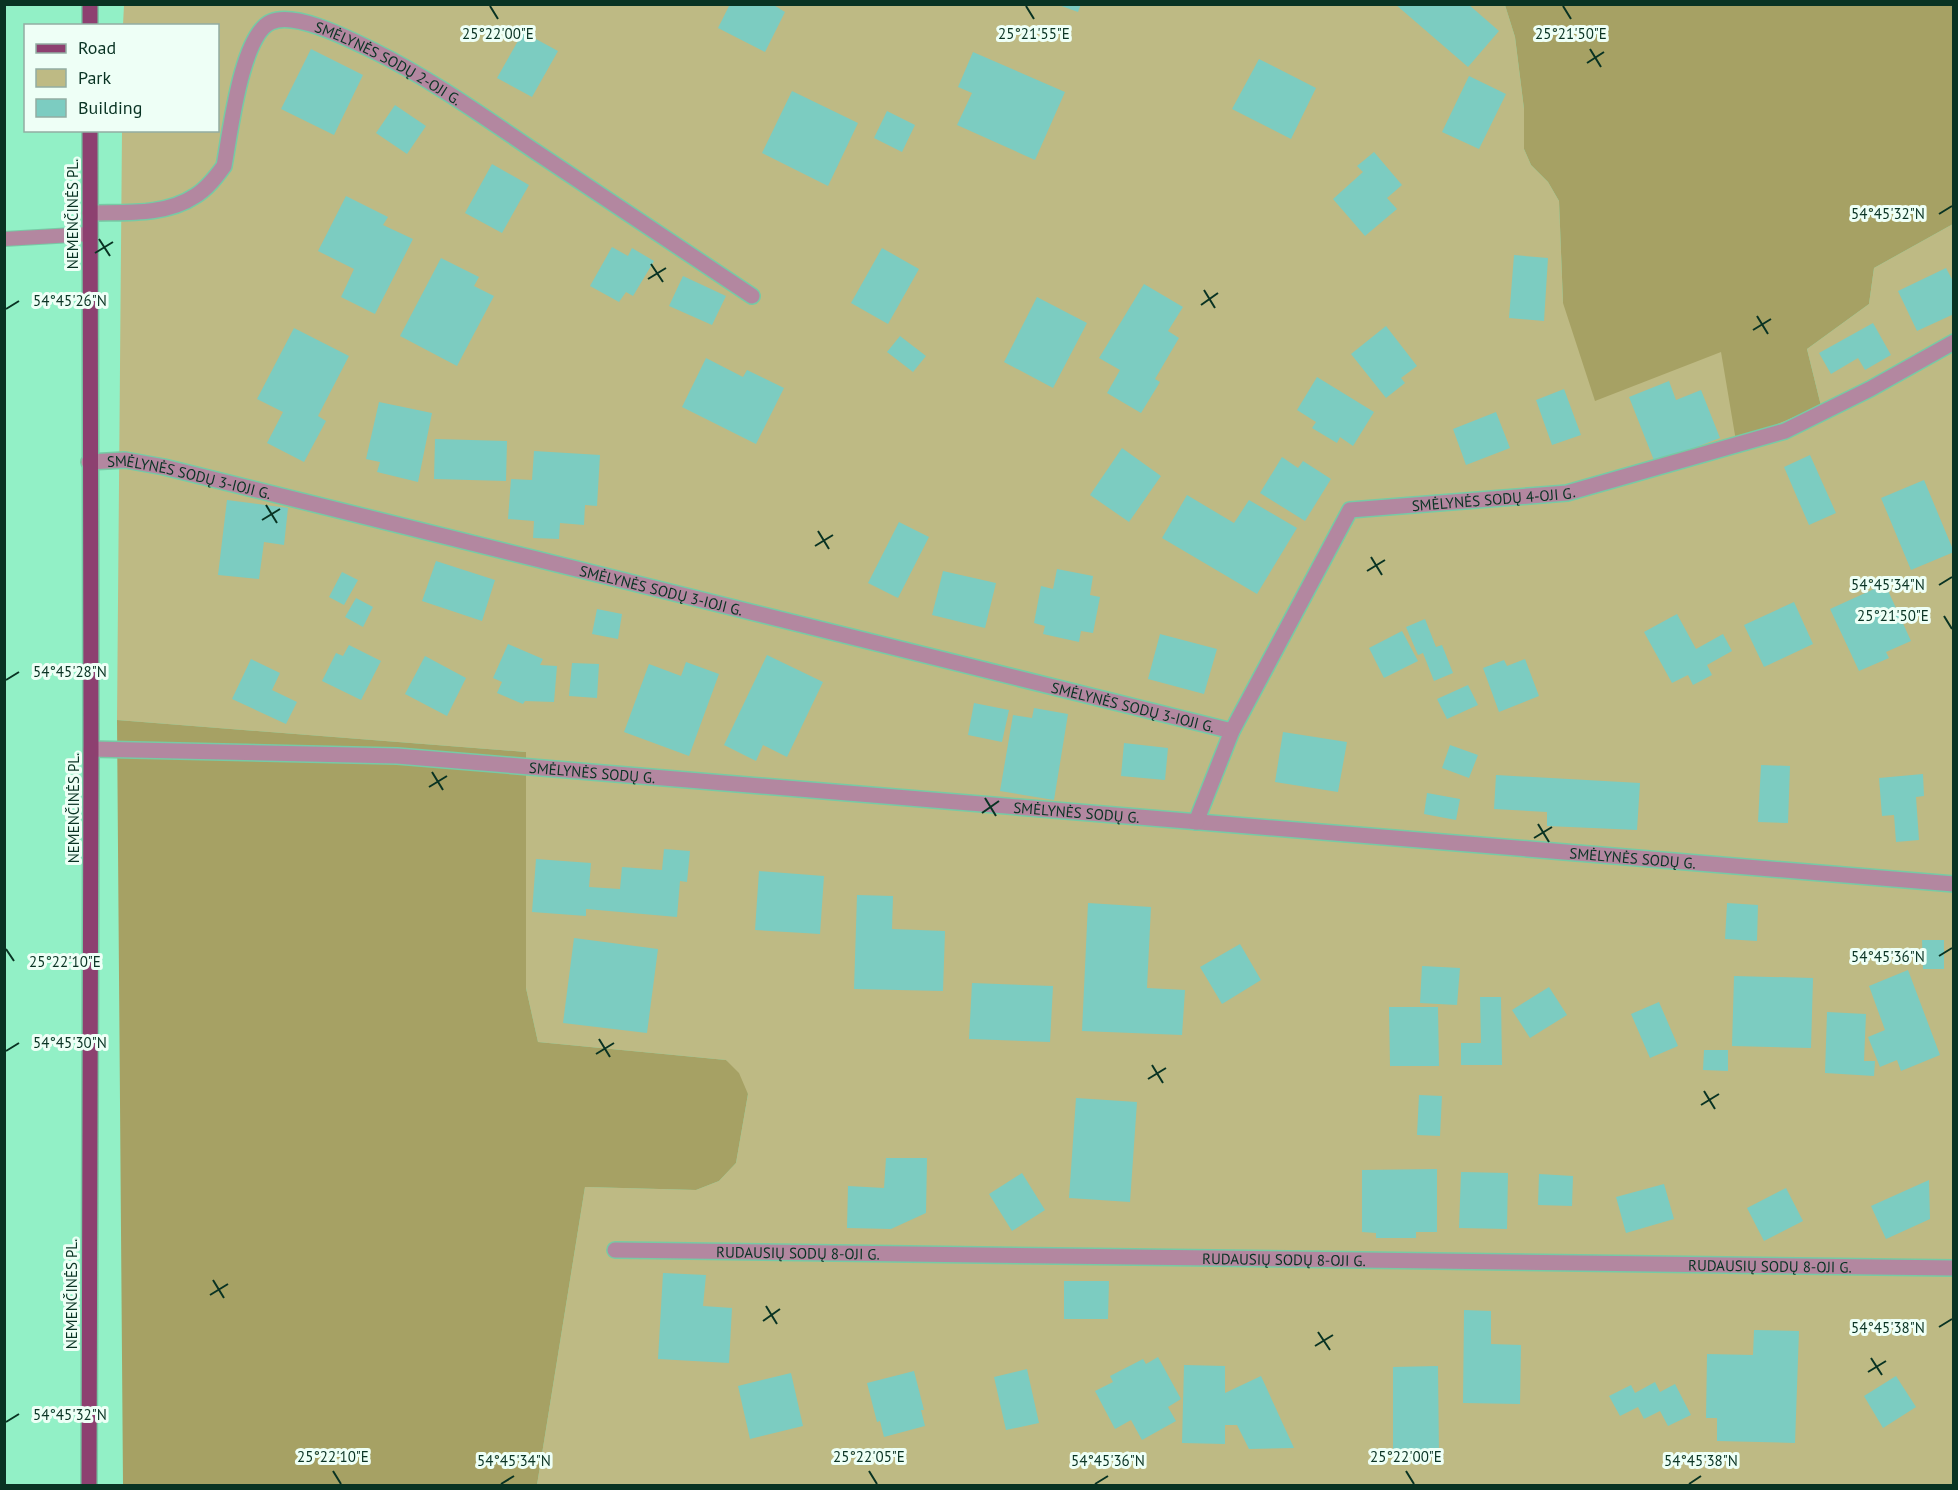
<svg xmlns="http://www.w3.org/2000/svg" width="1958" height="1490" font-family="'PT Sans',sans-serif">
	<style>
		.green { fill: #beba84 }
		.forest { fill: #a6a164 }
		.building { fill: #7cccc1 }
		.lines { fill: none; stroke-linecap: round; stroke-linejoin: round }
		.lane-casing { stroke: #77caa5; stroke-width: 16 }
		.street-casing { stroke: #77caa5; stroke-width: 18 }
		.primary-casing { stroke: #77caa5; stroke-width: 18 }
		.lane { stroke: #b387a0; stroke-width: 14 }
		.street { stroke: #b387a0; stroke-width: 15 }
		.primary { stroke: #8d4070; stroke-width: 15 }
		.ticks { fill: none; stroke: #093323; stroke-width: 2 }
		.labels { text-anchor: middle; dominant-baseline: central; stroke-width: 6; stroke-linejoin: round; paint-order: stroke }
		.street-label { font-size: 15px; fill: #093323; stroke: #eefff6 }
		.ticks-label { font-size: 15px; text-anchor: middle; fill: #093323; stroke: #eefff6; stroke-width: 6; stroke-linejoin: round; paint-order: stroke }
	</style>
	<rect width="100%" height="100%" fill="#92f0c6"/>
	<path class="green" d="M 124,5 L 1505,5 L 1515,37 L 1524,109 L 1524,149 L 1531,165 L 1548,182 L 1559,201 L 1563,303 L 1721,352 L 1821,406 L 1807,349 L 1869,304 L 1874,268 L 1953,224 L 1953,1485 L 537,1485 L 585,1187 L 696,1190 L 719,1181 L 736,1163 L 748,1094 L 726,1060 L 538,1042 L 526,988 L 526,752 L 117,720 L 122,131 L 218,130 L 218,26 L 123,25 Z"/>
	<path class="forest" d="M 1505,5 L 1953,5 L 1953,224 L 1874,268 L 1869,304 L 1807,349 L 1821,406 L 1736,441 L 1721,352 L 1595,401 L 1563,303 L 1559,201 L 1548,182 L 1531,165 L 1524,149 L 1524,109 L 1515,37 Z
		M 117,720 L 526,752 L 526,988 L 538,1042 L 726,1060 L 739,1073 L 748,1094 L 736,1163 L 719,1181 L 696,1190 L 585,1187 L 537,1485 L 123,1485 Z"/>
	<path class="building" d="M 730,4 L 772,4 L 785,12 L 765,52 L 718,28 Z
		M 1056,4 L 1081,4 L 1078,12 Z
		M 1395,4 L 1468,4 L 1499,31 L 1468,67 Z
		M 523,32 L 558,51 L 532,97 L 497,78 Z
		M 311,49 L 363,75 L 334,135 L 281,109 Z
		M 973,52 L 1065,92 L 1035,160 L 957,125 L 972,93 L 958,87 Z
		M 1259,59 L 1316,88 L 1291,139 L 1232,109 Z
		M 1469,76 L 1506,94 L 1479,149 L 1442,132 Z
		M 792,91 L 858,123 L 828,186 L 762,153 Z
		M 395,105 L 426,126 L 407,154 L 376,133 Z
		M 887,111 L 915,125 L 902,152 L 874,138 Z
		M 1374,152 L 1402,185 L 1387,198 L 1397,209 L 1365,236 L 1333,199 L 1363,172 L 1357,166 Z
		M 492,164 L 529,185 L 502,233 L 465,213 Z
		M 346,196 L 388,217 L 383,225 L 413,239 L 375,314 L 341,297 L 354,269 L 318,251 Z
		M 612,247 L 628,256 L 632,248 L 654,261 L 633,296 L 626,292 L 619,302 L 590,286 Z
		M 882,248 L 919,269 L 888,324 L 851,303 Z
		M 1514,255 L 1548,258 L 1544,321 L 1509,318 Z
		M 441,258 L 479,277 L 474,286 L 494,296 L 457,366 L 400,336 Z
		M 1946,268 L 1954,283 L 1954,314 L 1917,331 L 1898,291 Z
		M 683,276 L 726,296 L 712,325 L 669,306 Z
		M 1144,284 L 1183,307 L 1168,331 L 1179,338 L 1155,379 L 1160,382 L 1141,413 L 1107,393 L 1120,370 L 1099,358 Z
		M 1037,297 L 1087,323 L 1053,388 L 1004,362 Z
		M 1873,323 L 1891,355 L 1865,370 L 1858,358 L 1831,374 L 1819,353 Z
		M 1386,326 L 1417,366 L 1401,378 L 1405,383 L 1386,398 L 1351,354 Z
		M 294,328 L 349,356 L 318,416 L 326,421 L 304,462 L 267,443 L 283,412 L 257,399 Z
		M 900,336 L 926,356 L 913,372 L 887,352 Z
		M 706,358 L 743,377 L 747,370 L 784,388 L 756,444 L 682,407 Z
		M 1317,377 L 1374,412 L 1353,446 L 1340,437 L 1337,443 L 1312,428 L 1316,422 L 1297,410 Z
		M 1669,381 L 1676,400 L 1701,390 L 1720,438 L 1655,463 L 1629,397 Z
		M 1564,389 L 1581,435 L 1552,445 L 1536,400 Z
		M 379,402 L 432,413 L 418,482 L 377,472 L 380,462 L 366,459 Z
		M 1496,412 L 1510,448 L 1466,465 L 1453,429 Z
		M 435,439 L 507,441 L 506,481 L 434,479 Z
		M 1122,448 L 1161,476 L 1129,522 L 1090,495 Z
		M 534,451 L 600,455 L 597,506 L 585,505 L 584,525 L 560,523 L 559,539 L 533,538 L 534,521 L 508,519 L 511,479 L 532,480 Z
		M 1810,455 L 1836,513 L 1809,525 L 1784,467 Z
		M 1282,457 L 1298,468 L 1303,461 L 1331,479 L 1305,521 L 1260,493 Z
		M 1924,480 L 1954,552 L 1911,570 L 1881,498 Z
		M 1187,495 L 1234,523 L 1249,500 L 1297,528 L 1257,594 L 1162,538 Z
		M 227,500 L 288,508 L 284,545 L 264,542 L 259,579 L 218,575 Z
		M 899,522 L 929,537 L 898,598 L 868,583 Z
		M 436,561 L 495,580 L 482,621 L 422,601 Z
		M 1057,569 L 1093,576 L 1090,595 L 1100,597 L 1093,633 L 1081,631 L 1079,642 L 1043,634 L 1045,626 L 1034,623 L 1041,586 L 1053,589 Z
		M 943,571 L 996,583 L 985,628 L 932,615 Z
		M 342,572 L 358,580 L 344,605 L 329,597 Z
		M 1885,584 L 1911,641 L 1886,652 L 1889,658 L 1859,671 L 1830,609 Z
		M 356,598 L 373,607 L 363,627 L 345,617 Z
		M 1794,602 L 1813,644 L 1764,667 L 1744,625 Z
		M 597,609 L 622,614 L 618,639 L 592,634 Z
		M 1677,614 L 1696,649 L 1723,634 L 1732,651 L 1707,665 L 1712,675 L 1693,685 L 1688,675 L 1672,683 L 1644,632 Z
		M 1425,619 L 1436,647 L 1442,645 L 1453,673 L 1434,681 L 1423,653 L 1418,655 L 1406,627 Z
		M 1402,631 L 1418,661 L 1384,678 L 1369,648 Z
		M 1160,634 L 1217,649 L 1204,694 L 1148,679 Z
		M 508,644 L 543,659 L 540,665 L 557,666 L 554,702 L 525,701 L 523,704 L 497,693 L 502,682 L 493,678 Z
		M 349,645 L 381,661 L 361,700 L 322,681 L 336,653 L 343,656 Z
		M 767,655 L 823,682 L 787,757 L 763,745 L 756,761 L 724,745 Z
		M 425,656 L 466,678 L 447,716 L 405,694 Z
		M 251,659 L 280,673 L 272,690 L 297,702 L 286,724 L 232,699 Z
		M 1525,659 L 1539,696 L 1499,712 L 1483,668 L 1504,660 L 1507,666 Z
		M 686,662 L 719,674 L 689,756 L 624,732 L 649,664 L 681,676 Z
		M 572,663 L 599,664 L 597,698 L 569,696 Z
		M 1468,685 L 1478,705 L 1447,719 L 1437,699 Z
		M 974,703 L 1009,710 L 1002,742 L 968,735 Z
		M 1034,708 L 1068,714 L 1054,800 L 1000,791 L 1013,715 L 1032,718 Z
		M 1283,732 L 1347,742 L 1338,792 L 1275,782 Z
		M 1124,743 L 1168,748 L 1165,780 L 1121,776 Z
		M 1450,745 L 1478,755 L 1469,778 L 1442,768 Z
		M 1761,765 L 1790,766 L 1788,823 L 1758,822 Z
		M 1923,774 L 1924,796 L 1916,797 L 1919,840 L 1896,842 L 1894,815 L 1882,816 L 1879,778 Z
		M 1496,775 L 1640,783 L 1637,830 L 1547,826 L 1547,812 L 1494,809 Z
		M 1427,793 L 1460,799 L 1456,820 L 1424,814 Z
		M 664,849 L 690,851 L 687,882 L 680,881 L 677,917 L 586,909 L 586,916 L 532,912 L 536,859 L 591,863 L 589,887 L 620,889 L 622,867 L 662,870 Z
		M 759,871 L 824,876 L 820,934 L 755,930 Z
		M 857,895 L 893,896 L 892,929 L 945,931 L 943,991 L 854,989 Z
		M 1088,903 L 1151,907 L 1147,988 L 1185,990 L 1182,1035 L 1082,1031 Z
		M 1727,903 L 1758,905 L 1757,941 L 1725,939 Z
		M 574,938 L 658,949 L 647,1033 L 563,1023 Z
		M 1922,940 L 1944,940 L 1944,969 L 1923,969 Z
		M 1240,944 L 1261,980 L 1222,1004 L 1200,967 Z
		M 1422,966 L 1460,968 L 1457,1005 L 1420,1003 Z
		M 1908,970 L 1940,1055 L 1901,1071 L 1897,1060 L 1880,1067 L 1868,1037 L 1885,1030 L 1869,986 Z
		M 1734,976 L 1813,978 L 1811,1048 L 1732,1046 Z
		M 972,983 L 1053,986 L 1050,1042 L 969,1039 Z
		M 1549,987 L 1567,1015 L 1530,1038 L 1512,1010 Z
		M 1480,997 L 1501,997 L 1502,1065 L 1461,1065 L 1461,1043 L 1481,1043 Z
		M 1659,1002 L 1678,1046 L 1650,1058 L 1631,1014 Z
		M 1389,1007 L 1438,1007 L 1439,1066 L 1390,1066 Z
		M 1827,1012 L 1866,1014 L 1864,1061 L 1875,1061 L 1874,1076 L 1825,1073 Z
		M 1704,1050 L 1728,1050 L 1728,1071 L 1703,1070 Z
		M 1419,1095 L 1442,1096 L 1440,1136 L 1417,1135 Z
		M 1076,1098 L 1137,1102 L 1130,1202 L 1069,1198 Z
		M 886,1158 L 927,1158 L 926,1213 L 891,1229 L 847,1228 L 848,1186 L 884,1188 Z
		M 1437,1169 L 1437,1232 L 1416,1232 L 1416,1238 L 1376,1238 L 1376,1233 L 1362,1232 L 1362,1170 Z
		M 1461,1172 L 1508,1173 L 1507,1229 L 1459,1228 Z
		M 1022,1173 L 1045,1210 L 1012,1231 L 989,1194 Z
		M 1539,1174 L 1573,1176 L 1572,1206 L 1538,1205 Z
		M 1929,1180 L 1930,1219 L 1886,1239 L 1871,1206 Z
		M 1664,1184 L 1674,1219 L 1626,1233 L 1616,1197 Z
		M 1786,1188 L 1803,1221 L 1764,1241 L 1747,1208 Z
		M 663,1273 L 706,1275 L 703,1306 L 732,1308 L 729,1363 L 658,1359 Z
		M 1064,1281 L 1109,1281 L 1108,1319 L 1064,1319 Z
		M 1464,1310 L 1491,1311 L 1491,1344 L 1521,1345 L 1520,1404 L 1463,1403 Z
		M 1754,1330 L 1799,1331 L 1795,1443 L 1717,1441 L 1717,1418 L 1706,1418 L 1707,1354 L 1753,1355 Z
		M 1158,1357 L 1181,1399 L 1168,1407 L 1176,1421 L 1142,1440 L 1131,1420 L 1115,1429 L 1095,1391 L 1113,1382 L 1110,1376 L 1143,1359 L 1146,1364 Z
		M 1184,1365 L 1225,1366 L 1225,1393 L 1261,1376 L 1294,1448 L 1249,1449 L 1237,1425 L 1225,1425 L 1225,1444 L 1182,1443 Z
		M 1438,1366 L 1439,1456 L 1393,1456 L 1393,1367 Z
		M 1027,1369 L 1039,1423 L 1006,1430 L 994,1377 Z
		M 914,1371 L 924,1410 L 921,1410 L 925,1426 L 884,1437 L 880,1421 L 877,1422 L 867,1383 Z
		M 791,1373 L 803,1426 L 750,1439 L 738,1386 Z
		M 1896,1376 L 1916,1407 L 1883,1428 L 1864,1396 Z
		M 1655,1382 L 1660,1392 L 1675,1384 L 1691,1415 L 1668,1426 L 1660,1411 L 1644,1419 L 1638,1407 L 1620,1416 L 1609,1396 L 1631,1385 L 1635,1393 Z"/>
	<g class="lines">
		<g class="lane-casing">
			<path id="lane" d="M 4,239 L 90,234"/>
		</g>
		<g class="street-casing">
			<g id="street">
				<path id="s1" d="M 90,213 C 124,212 165,216 195,196 C 207,189 216,177 224,166 C 230,135 241,35 271,22 C 296,11 351,40 374,51 C 431,79 484,117 536,152 C 608,200 680,248 752,296"/>
				<path id="s2" d="M 89,462 L 125,460 L 164,467 L 1232,731"/>
				<path id="s3" d="M 91,749 L 397,756 L 1954,884"/>
				<path id="s4" d="M 1196,822 L 1232,731 L 1350,510 L 1567,493 L 1785,431 L 1870,389 L 1954,342"/>
				<path id="s5" d="M 615,1250 L 1954,1268"/>
			</g>
		</g>
		<g class="primary-casing">
			<path id="primary" d="M 90,26 L 90,4
				M 89,1486 L 91,749 L 90,130"/>
		</g>
		<use href="#lane" class="lane"/>
		<use href="#street" class="street"/>
		<use href="#primary" class="primary"/>
	</g>
	<path class="ticks" d="M 490,6 L 498,19M 1026,6 L 1034,19M 1563,6 L 1571,19M 1590,49 L 1601,67M 1587,63 L 1604,52M 1939,214 L 1952,206M 99,239 L 110,256M 95,253 L 113,242M 651,264 L 663,282M 648,279 L 666,268M 1204,290 L 1215,308M 1201,305 L 1218,293M 6,309 L 19,301M 1757,316 L 1768,334M 1753,330 L 1771,319M 266,505 L 277,523M 262,520 L 280,509M 818,531 L 829,549M 815,546 L 833,535M 1371,557 L 1382,575M 1367,571 L 1385,560M 1939,585 L 1952,577M 1944,616 L 1952,629M 6,680 L 19,672M 432,772 L 443,790M 429,787 L 447,776M 985,798 L 996,816M 982,813 L 999,801M 1538,824 L 1549,842M 1534,838 L 1552,827M 6,949 L 14,961M 1939,956 L 1952,948M 599,1039 L 610,1057M 6,1051 L 19,1043M 596,1054 L 614,1043M 1152,1065 L 1163,1083M 1148,1079 L 1166,1068M 1704,1091 L 1715,1109M 1701,1105 L 1719,1094M 213,1280 L 224,1298M 210,1295 L 228,1284M 766,1306 L 777,1324M 763,1321 L 780,1309M 1939,1327 L 1952,1319M 1318,1332 L 1330,1350M 1315,1346 L 1333,1335M 1871,1358 L 1882,1375M 1868,1372 L 1886,1361M 6,1422 L 19,1414M 333,1471 L 341,1484M 869,1471 L 877,1484M 1406,1471 L 1414,1484M 501,1484 L 514,1476M 1095,1484 L 1108,1476M 1689,1484 L 1701,1476"/>
	<g class="labels">
		<g class="street-label">
			<text stroke="none"><textPath href="#s1" startOffset="432">SMĖLYNĖS SODŲ 2-OJI G.</textPath></text>
			<text transform="translate(72 214) rotate(-90)">NEMENČINĖS PL.</text>
			<text stroke="none"><textPath href="#s2" startOffset="102">SMĖLYNĖS SODŲ 3-IOJI G.</textPath></text>
			<text stroke="none"><textPath href="#s4" startOffset="492">SMĖLYNĖS SODŲ 4-OJI G.</textPath></text>
			<text stroke="none"><textPath href="#s2" startOffset="588">SMĖLYNĖS SODŲ 3-IOJI G.</textPath></text>
			<text stroke="none"><textPath href="#s2" startOffset="1074">SMĖLYNĖS SODŲ 3-IOJI G.</textPath></text>
			<text stroke="none"><textPath href="#s3" startOffset="502">SMĖLYNĖS SODŲ G.</textPath></text>
			<text transform="translate(73 808) rotate(-90)">NEMENČINĖS PL.</text>
			<text stroke="none"><textPath href="#s3" startOffset="988">SMĖLYNĖS SODŲ G.</textPath></text>
			<text stroke="none"><textPath href="#s3" startOffset="1546">SMĖLYNĖS SODŲ G.</textPath></text>
			<text stroke="none"><textPath href="#s5" startOffset="183">RUDAUSIŲ SODŲ 8-OJI G.</textPath></text>
			<text stroke="none"><textPath href="#s5" startOffset="669">RUDAUSIŲ SODŲ 8-OJI G.</textPath></text>
			<text stroke="none"><textPath href="#s5" startOffset="1155">RUDAUSIŲ SODŲ 8-OJI G.</textPath></text>
			<text transform="translate(71 1294) rotate(-90)">NEMENČINĖS PL.</text>
		</g>
	</g>
	<g class="ticks-label">
		<text x="498" y="39">25°22'00"E</text>
		<text x="1034" y="39">25°21'55"E</text>
		<text x="1571" y="39">25°21'50"E</text>
		<text x="1888" y="219">54°45'32"N</text>
		<text x="70" y="306">54°45'26"N</text>
		<text x="1888" y="590">54°45'34"N</text>
		<text x="1893" y="621">25°21'50"E</text>
		<text x="70" y="677">54°45'28"N</text>
		<text x="1888" y="962">54°45'36"N</text>
		<text x="65" y="967">25°22'10"E</text>
		<text x="70" y="1048">54°45'30"N</text>
		<text x="1888" y="1333">54°45'38"N</text>
		<text x="70" y="1420">54°45'32"N</text>
		<text x="333" y="1462">25°22'10"E</text>
		<text x="869" y="1462">25°22'05"E</text>
		<text x="1406" y="1462">25°22'00"E</text>
		<text x="514" y="1466">54°45'34"N</text>
		<text x="1108" y="1466">54°45'36"N</text>
		<text x="1701" y="1466">54°45'38"N</text>
	</g>
	<rect width="1958" height="1490" fill="none" stroke="#093323" stroke-width="12"/>
	<rect x="24" y="24" width="195" height="108" fill="#eefff6" stroke="#92ada2" stroke-width="1.5"/>
	<rect x="36" y="44" width="30" height="9" fill="#8d4070" stroke="#92ada2" stroke-width="1.5"/>
	<text x="78" y="54" font-size="18" fill="#093323">Road</text>
	<rect x="36" y="69" width="30" height="18" fill="#beba84" stroke="#92ada2" stroke-width="1.5"/>
	<text x="78" y="84" font-size="18" fill="#093323">Park</text>
	<rect x="36" y="99" width="30" height="18" fill="#7cccc1" stroke="#92ada2" stroke-width="1.5"/>
	<text x="78" y="114" font-size="18" fill="#093323">Building</text>
</svg>
